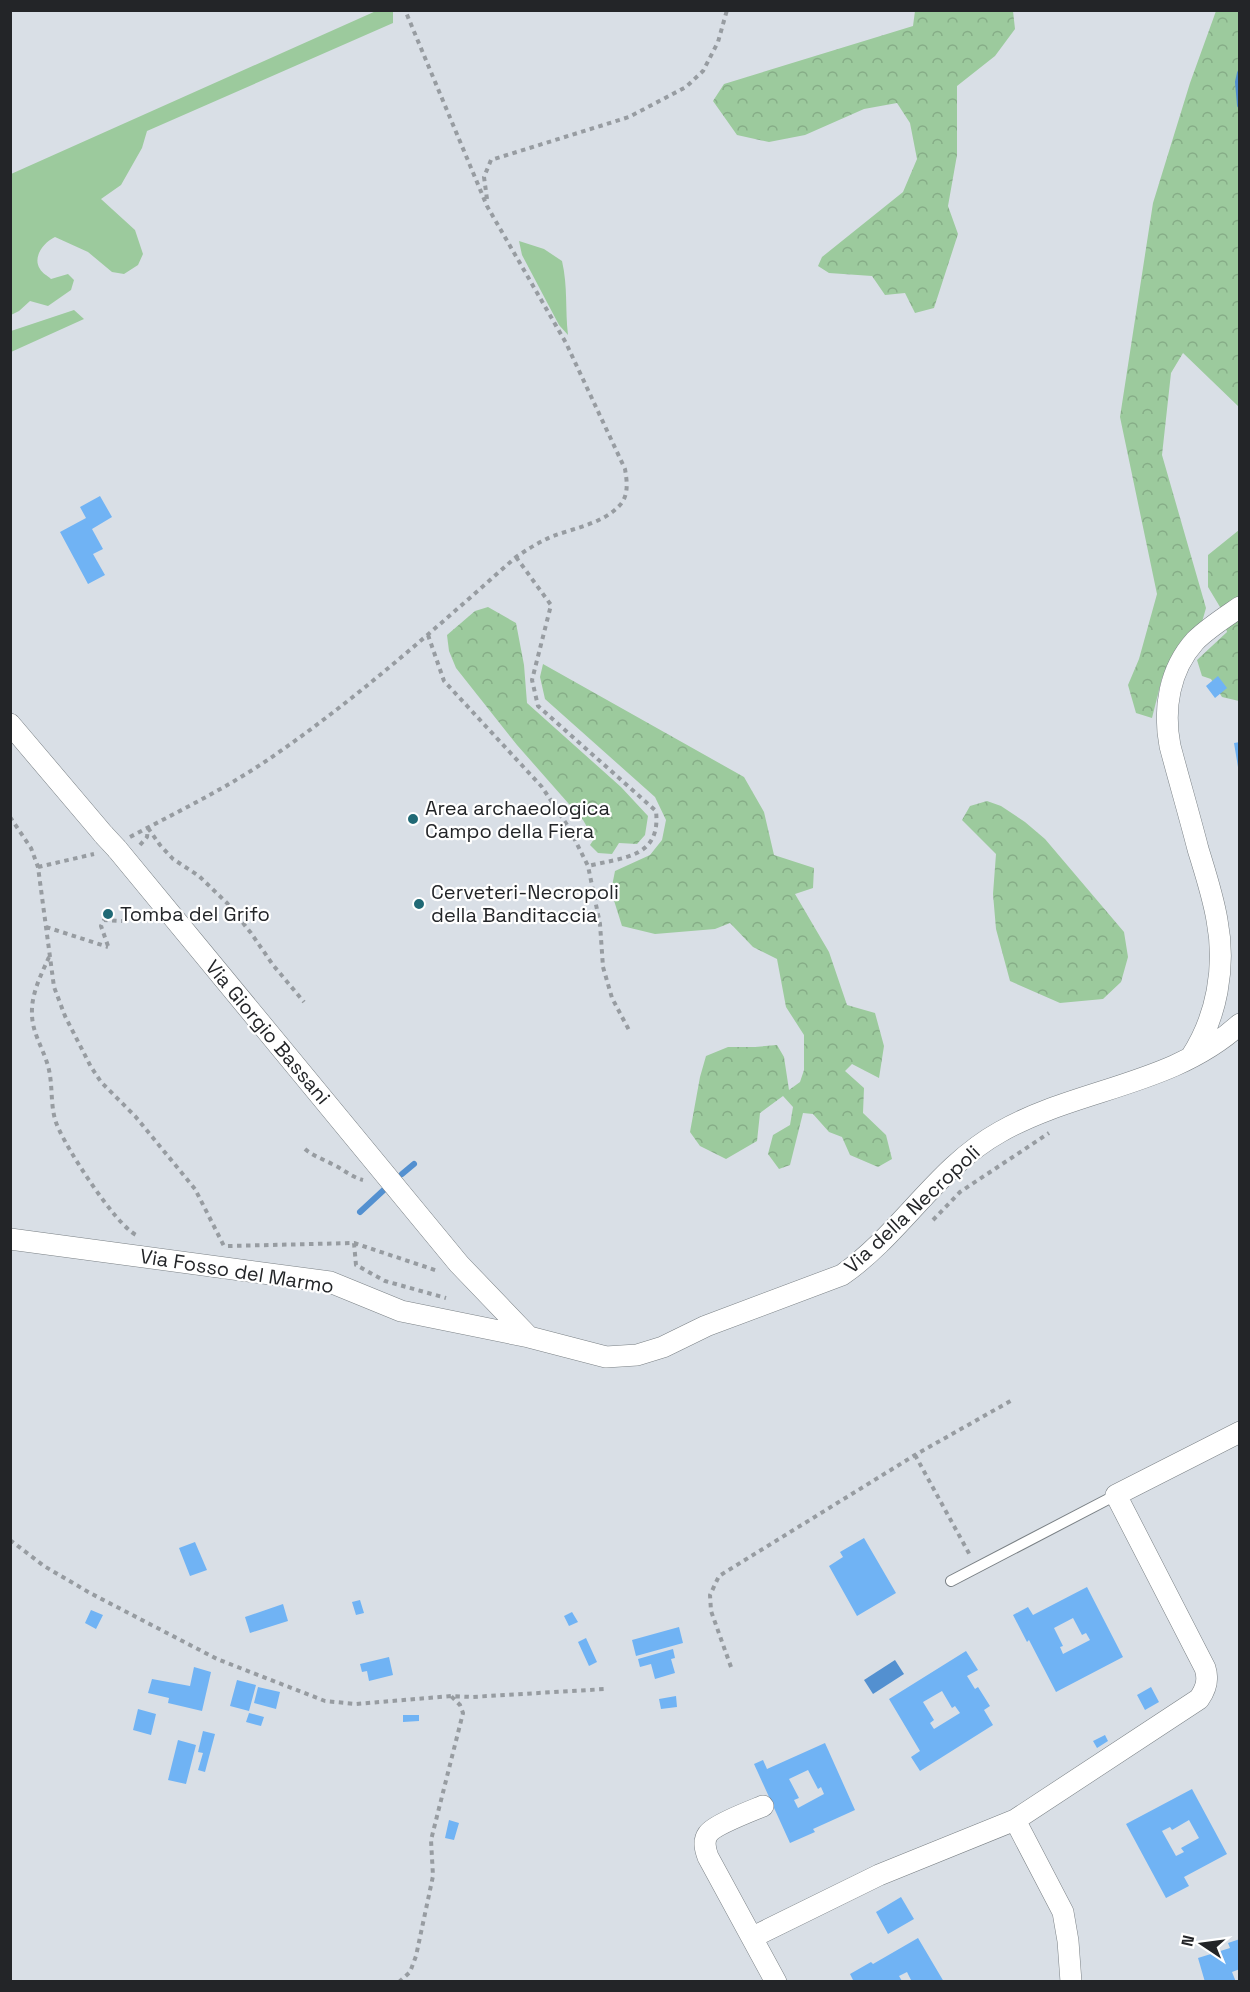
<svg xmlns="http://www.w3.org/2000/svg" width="1250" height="1992" font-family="'Space Grotesk',sans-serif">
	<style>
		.green { fill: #9cca9d }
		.forest { fill: url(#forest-crowns) }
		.water { fill: #5390d0 }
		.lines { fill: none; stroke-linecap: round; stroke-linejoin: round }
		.stream { stroke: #5390d0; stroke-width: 6 }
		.building { fill: #70b3f4; fill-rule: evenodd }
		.service-casing { stroke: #7a8085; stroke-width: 12 }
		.minor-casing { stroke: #7a8085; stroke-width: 22 }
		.path { stroke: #979ca1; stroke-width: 4; stroke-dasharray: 4.5 4.5; stroke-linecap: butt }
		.service { stroke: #fff; stroke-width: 10 }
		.minor { stroke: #fff; stroke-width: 21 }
		.minor-bridge-casing { stroke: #7a8085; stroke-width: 22; stroke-linecap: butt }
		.minor-bridge { stroke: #fff; stroke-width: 21 }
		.poi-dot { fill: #206975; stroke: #fff; stroke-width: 2 }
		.labels { text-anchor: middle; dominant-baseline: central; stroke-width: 4.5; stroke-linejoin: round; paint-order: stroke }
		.poi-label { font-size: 20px; fill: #232528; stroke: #fff; text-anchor: start }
		.street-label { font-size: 20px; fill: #232528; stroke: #fff }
	</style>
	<defs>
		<pattern id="forest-crowns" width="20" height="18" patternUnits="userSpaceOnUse" patternTransform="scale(1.5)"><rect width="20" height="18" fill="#9cca9d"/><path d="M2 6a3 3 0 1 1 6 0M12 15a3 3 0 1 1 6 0" fill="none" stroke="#86ad87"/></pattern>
	</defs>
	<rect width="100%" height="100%" fill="#d9dfe6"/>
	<path class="green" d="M 376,11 L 393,11 L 393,23 L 147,131 L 142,148 L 121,185 L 101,199 L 135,230 L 143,254 L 138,265 L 124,274 L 112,272 L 88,252 L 55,237 C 44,242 32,257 40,269 C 42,273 48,276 51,279 L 68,274 L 74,280 L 71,290 L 48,306 L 30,301 L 19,311 L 11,315 L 11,174 Z
		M 519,241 L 544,249 L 562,261 C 568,287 565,309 568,335 L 559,325 L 522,255 Z
		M 74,310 L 84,319 L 11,352 L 11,331 Z"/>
	<path class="forest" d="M 915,11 L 1013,11 L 1015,29 L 995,56 L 957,86 L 957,155 L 948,206 L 958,234 L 934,308 L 915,313 L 905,293 L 885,295 L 872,276 L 829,273 L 818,266 L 822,257 L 903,192 L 917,159 L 910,123 L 897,103 L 864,109 L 805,135 L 769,142 L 737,135 L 713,101 L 724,84 L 913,26 Z
		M 1216,11 L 1239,11 L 1239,407 L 1183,353 L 1171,373 L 1162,455 L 1206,608 L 1202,622 L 1176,650 L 1162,678 L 1152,718 L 1136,713 L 1128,685 L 1139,659 L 1157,594 L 1120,417 L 1153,203 L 1190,83 Z
		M 1239,530 L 1239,701 L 1222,697 L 1211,679 L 1202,676 L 1197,660 L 1227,632 L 1220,607 L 1208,587 L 1208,555 Z
		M 488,607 L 516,623 L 524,665 L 527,703 L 621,787 L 648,816 L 645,835 L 637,844 L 619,843 L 612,854 L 598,853 L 590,845 L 594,839 L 583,820 L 517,745 L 456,668 L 449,651 L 447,635 L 475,611 Z
		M 543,664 L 744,777 L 764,812 L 774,855 L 814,868 L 813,888 L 795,894 L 829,952 L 847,1005 L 875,1013 L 884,1046 L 879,1078 L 852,1064 L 845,1071 L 864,1088 L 863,1113 L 886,1135 L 892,1159 L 878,1167 L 850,1155 L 842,1137 L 829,1132 L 813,1114 L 803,1113 L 790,1165 L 779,1169 L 768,1154 L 773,1135 L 790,1125 L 793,1107 L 783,1096 L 760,1113 L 757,1141 L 726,1159 L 700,1146 L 690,1132 L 700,1077 L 706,1056 L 728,1047 L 755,1047 L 777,1045 L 784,1057 L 789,1090 L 800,1082 L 804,1070 L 804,1035 L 786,1007 L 777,959 L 753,947 L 730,923 L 715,929 L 655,934 L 622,926 L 611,891 L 615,871 L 650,855 L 662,840 L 666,820 L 655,797 L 545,699 L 540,677 Z
		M 987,801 L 1001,806 L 1025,822 L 1045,839 L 1124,932 L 1128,957 L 1121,982 L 1103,999 L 1060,1003 L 1010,981 L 996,929 L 993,894 L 996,854 L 962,820 L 970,806 Z"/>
	<path class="water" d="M 895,1660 L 904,1674 L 873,1694 L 864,1680 Z"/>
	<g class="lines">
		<path class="stream" d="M 1240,73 L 1238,82 L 1240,105
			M 402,1174 L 414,1164
			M 360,1212 L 387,1187"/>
	</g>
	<path class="building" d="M 100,496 L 112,517 L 92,529 L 103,549 L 93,554 L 105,575 L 88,584 L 60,532 L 86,518 L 80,507 Z
		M 1218,676 L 1227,688 L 1215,698 L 1206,686 Z
		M 1240,742 L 1240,766 L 1238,767 L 1234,743 Z
		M 864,1538 L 896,1593 L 857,1616 L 829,1566 L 843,1557 L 840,1552 Z
		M 195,1542 L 207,1570 L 190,1576 L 179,1548 Z
		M 1087,1587 L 1123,1657 L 1056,1692 L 1029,1640 L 1027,1642 L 1013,1615 L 1028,1607 L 1033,1615 ZM 1073,1618 L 1082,1635 L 1086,1633 L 1090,1640 L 1063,1654 L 1060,1647 L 1063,1646 L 1054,1628 Z
		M 360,1600 L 364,1613 L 356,1615 L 352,1602 Z
		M 283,1604 L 288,1621 L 250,1633 L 245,1617 Z
		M 91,1610 L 103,1615 L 96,1629 L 85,1623 Z
		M 572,1612 L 578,1622 L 569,1626 L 564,1616 Z
		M 679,1627 L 683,1643 L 636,1656 L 632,1640 Z
		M 586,1638 L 597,1662 L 589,1666 L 578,1642 Z
		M 673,1649 L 675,1658 L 671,1659 L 675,1673 L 655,1679 L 651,1664 L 640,1667 L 638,1659 Z
		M 966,1651 L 978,1670 L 967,1676 L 975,1689 L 978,1687 L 990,1706 L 984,1710 L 993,1725 L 920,1771 L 911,1757 L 920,1751 L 889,1699 ZM 942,1691 L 952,1708 L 955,1706 L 960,1713 L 934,1729 L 930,1723 L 934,1720 L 923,1702 Z
		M 389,1657 L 393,1675 L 369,1681 L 367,1671 L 362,1672 L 360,1664 Z
		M 194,1667 L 211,1672 L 202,1711 L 168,1703 L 169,1698 L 148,1693 L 152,1679 L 190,1686 Z
		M 237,1680 L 256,1685 L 249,1711 L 230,1706 Z
		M 258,1687 L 280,1692 L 276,1709 L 254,1703 Z
		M 1151,1687 L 1159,1702 L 1145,1710 L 1137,1695 Z
		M 676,1696 L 677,1707 L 661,1709 L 659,1699 Z
		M 138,1709 L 156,1714 L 151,1735 L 133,1730 Z
		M 249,1713 L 264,1717 L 261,1726 L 246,1722 Z
		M 403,1715 L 419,1715 L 419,1721 L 403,1722 Z
		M 203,1731 L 215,1734 L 205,1772 L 198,1770 L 203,1753 L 198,1752 Z
		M 1105,1735 L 1108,1741 L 1097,1748 L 1093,1741 Z
		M 178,1740 L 196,1745 L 186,1784 L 168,1780 Z
		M 825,1743 L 855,1810 L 813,1829 L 815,1832 L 790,1843 L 754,1764 L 763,1760 L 767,1769 ZM 808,1770 L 818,1789 L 821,1787 L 824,1794 L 798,1808 L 794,1800 L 799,1798 L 789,1779 Z
		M 1192,1789 L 1227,1854 L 1184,1877 L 1189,1886 L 1166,1898 L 1126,1824 ZM 1189,1820 L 1199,1838 L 1181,1848 L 1184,1852 L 1176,1856 L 1162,1831 L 1170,1827 L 1172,1830 Z
		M 449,1820 L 459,1823 L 454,1840 L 445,1838 Z
		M 901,1897 L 914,1919 L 888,1934 L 876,1912 Z
		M 918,1938 L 944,1982 L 912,1982 L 907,1972 L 899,1976 L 902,1981 L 900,1982 L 854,1982 L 850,1974 L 871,1962 L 873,1964 Z
		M 1240,1939 L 1240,1969 L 1232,1972 L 1236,1982 L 1205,1982 L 1198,1958 L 1230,1948 L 1228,1943 Z"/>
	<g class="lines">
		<g class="service-casing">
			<path id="service" d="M 951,1581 L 1116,1495"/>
		</g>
		<g class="minor-casing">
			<path id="minor" d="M 10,724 L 104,835
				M 117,849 L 459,1264 L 529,1337
				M 1191,1057 C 1217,1017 1226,967 1217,920 C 1213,896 1205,872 1198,849 C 1189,814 1179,780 1170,746 C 1163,709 1169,670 1195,641 C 1208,628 1224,618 1240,607
				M 10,1239 L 330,1282 L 401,1311 L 529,1337 L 606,1357 L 637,1355 L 663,1347 L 706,1326 L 842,1275 C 901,1234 937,1167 1000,1132 C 1077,1088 1172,1086 1240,1024
				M 763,1806 C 751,1811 714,1825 708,1834 C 703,1841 705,1849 708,1857 L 776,1982
				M 1015,1820 L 1063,1912 L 1068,1941 L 1071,1982
				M 753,1937 L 879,1875 L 1015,1820 L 1199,1699 C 1206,1689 1209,1680 1205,1668 L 1116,1495 L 1240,1432"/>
		</g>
		<path class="path" d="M 487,199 L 484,177 L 491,160 L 629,117 L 686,87 L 703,71 L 718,42 L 727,10
			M 516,557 L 551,605 L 532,680 L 538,706 L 656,811 C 661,858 624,857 588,866
			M 428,635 L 444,681 L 542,787 L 569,828 L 588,866 L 600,924 L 603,967 L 612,998 L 630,1032
			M 10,817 L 31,848 L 38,867 L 54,987 L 65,1016 L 91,1067 L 101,1082 L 135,1116 L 195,1189 L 225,1248
			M 148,828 L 160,845 L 173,859 L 199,876 L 227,903 L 251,933 L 273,965 L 304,1002
			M 130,837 C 177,812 225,789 269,759 C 357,699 437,627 516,557 C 528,549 539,542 553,536 C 575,528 604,523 620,505 C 629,495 627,481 625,469 L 566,343 L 487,206 L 405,10
			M 140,845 L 147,837 L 148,828
			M 38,867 L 94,854
			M 46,927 L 108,947
			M 108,946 L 101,926 L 104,920 L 122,921
			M 49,957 C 41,975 31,994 32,1014 C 32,1034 45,1051 49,1070 C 53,1088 50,1108 57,1125 C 66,1148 115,1224 136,1235
			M 305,1149 C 313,1156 323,1159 332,1164 C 343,1169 351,1177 363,1180
			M 933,1220 L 960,1192 L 1049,1133
			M 354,1243 L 356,1265 L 385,1281 L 446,1298
			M 228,1246 L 354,1243 L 438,1271
			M 915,1455 L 971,1557
			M 10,1540 L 44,1566 L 90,1593 L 217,1659 L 325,1701 L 356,1704 L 451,1696 L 472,1697 L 605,1689
			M 731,1667 L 711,1611 L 710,1595 L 719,1576 L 915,1455 L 1014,1399
			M 399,1982 L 410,1972 L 416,1956 L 433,1876 L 431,1840 L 463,1713 L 460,1705 L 451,1696"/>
		<use href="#service" class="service"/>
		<use href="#minor" class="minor"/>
		<g class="minor-bridge-casing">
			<path id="minor-bridge" d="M 104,835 L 117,849"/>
		</g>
		<use href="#minor-bridge" class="minor-bridge"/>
	</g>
	<g class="poi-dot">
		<circle cx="413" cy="819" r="6"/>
		<circle cx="419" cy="904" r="6"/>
		<circle cx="108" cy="914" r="6"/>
	</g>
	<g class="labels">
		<g class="poi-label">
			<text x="425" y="808">Area archaeologica<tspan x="425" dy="23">Campo della Fiera</tspan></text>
			<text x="431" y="892">Cerveteri-Necropoli<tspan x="431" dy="23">della Banditaccia</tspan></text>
			<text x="120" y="914">Tomba del Grifo</text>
		</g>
		<g class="street-label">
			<text transform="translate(268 1032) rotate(50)">Via Giorgio Bassani</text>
			<text transform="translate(912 1209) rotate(-43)">Via della Necropoli</text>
			<text transform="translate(237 1271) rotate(9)">Via Fosso del Marmo</text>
		</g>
	</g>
	<rect width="1250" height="1992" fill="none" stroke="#232528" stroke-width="24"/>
	<g transform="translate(1202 1944) rotate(283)" stroke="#ffffff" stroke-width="4.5" paint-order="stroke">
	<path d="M0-4.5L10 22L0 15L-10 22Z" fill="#232528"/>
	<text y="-9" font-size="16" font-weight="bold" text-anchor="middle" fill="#232528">N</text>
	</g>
</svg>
